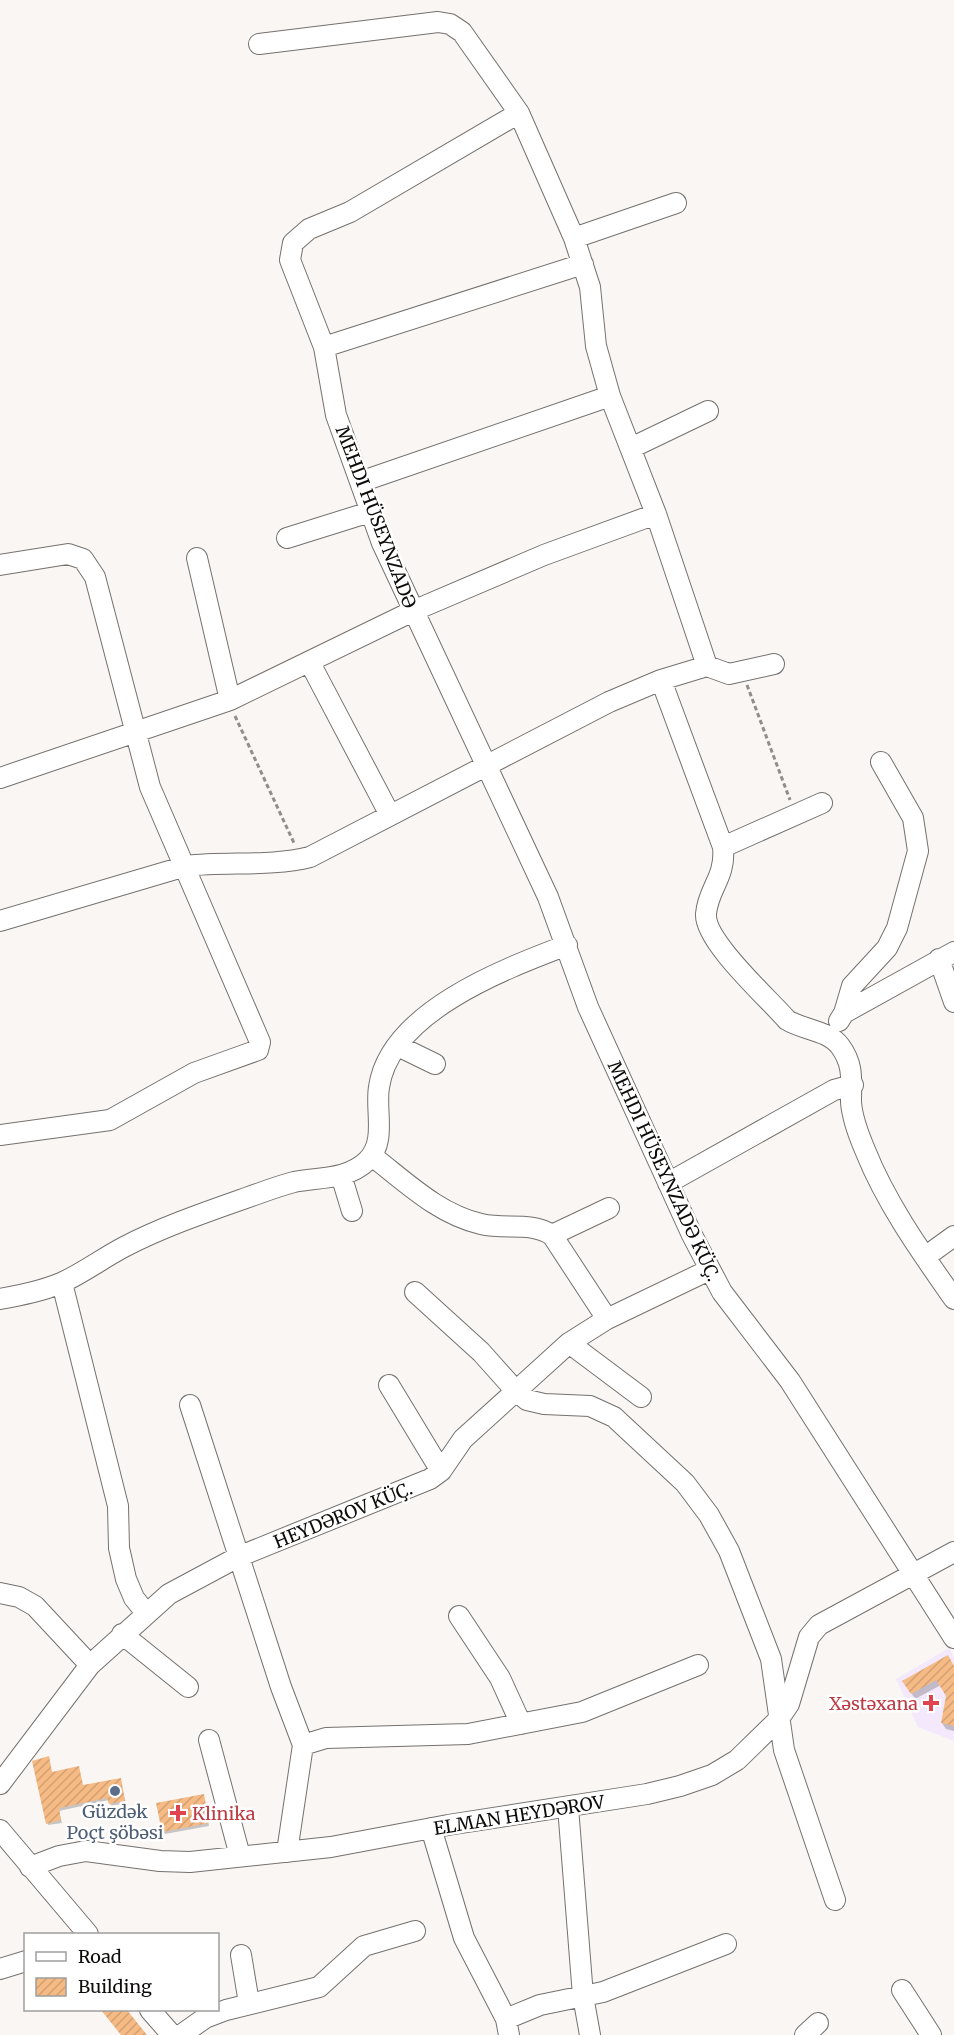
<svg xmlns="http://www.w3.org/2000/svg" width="954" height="2035" font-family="Merriweather,serif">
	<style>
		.medical { fill: #f3e8fc }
		.shadow { fill: #0003 }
		.building { fill: url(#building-hatch) }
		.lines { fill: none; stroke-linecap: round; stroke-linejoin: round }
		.minor-casing { stroke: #74716f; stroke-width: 22 }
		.path { stroke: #908d8c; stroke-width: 3; stroke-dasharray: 4.5 3; stroke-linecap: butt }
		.minor { stroke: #fff; stroke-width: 20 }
		.health-dot { fill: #e0444e; stroke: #fff; stroke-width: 2 }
		.service-dot { fill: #5c6f8a; stroke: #fff; stroke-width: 2 }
		.labels { text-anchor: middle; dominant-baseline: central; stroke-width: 5; stroke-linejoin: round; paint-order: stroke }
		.street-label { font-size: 18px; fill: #0d0c0b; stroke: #fff }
		.health-label { font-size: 18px; fill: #be3a42; stroke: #fff; text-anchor: end }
		.service-label { font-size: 18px; fill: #4e5e75; stroke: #fff }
	</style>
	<defs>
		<pattern id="building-hatch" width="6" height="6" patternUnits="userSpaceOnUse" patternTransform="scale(1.5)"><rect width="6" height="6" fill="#f6bb85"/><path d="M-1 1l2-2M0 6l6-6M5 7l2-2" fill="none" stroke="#d2a072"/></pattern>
	</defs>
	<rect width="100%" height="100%" fill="#faf6f4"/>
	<path class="medical" d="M 949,1648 L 954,1657 L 954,1741 L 918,1727 L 896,1679 Z"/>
	<path class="shadow" d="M 954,1669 L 954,1731 L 946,1729 L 942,1723 L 948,1696 L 941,1685 L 915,1699 L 904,1681 Z
		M 48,1757 L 52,1773 L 83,1787 L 120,1780 L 126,1803 L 111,1806 L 109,1800 L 59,1811 L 62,1823 L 48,1825 L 34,1761 Z
		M 204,1798 L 209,1826 L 165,1834 L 163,1831 Z"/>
	<path class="building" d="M 948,1655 L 954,1666 L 954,1726 L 941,1723 L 946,1696 L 936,1680 L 911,1694 L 902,1681 Z
		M 49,1756 L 52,1772 L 79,1766 L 83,1785 L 121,1778 L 125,1801 L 109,1804 L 107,1798 L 59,1808 L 61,1820 L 46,1824 L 32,1761 Z
		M 204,1794 L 209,1823 L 162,1832 L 156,1803 Z
		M 101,2010 L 127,2010 L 147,2035 L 121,2035 Z"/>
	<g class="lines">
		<g class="minor-casing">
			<path id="minor" d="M 259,44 L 438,22 L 450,24 L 462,32 L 519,113 L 574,238 L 590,287 L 596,346 L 610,396 L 656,514 L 707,666
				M 519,113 L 350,212 L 309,229 L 293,243 L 290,260 L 324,347 L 336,415 L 382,543 L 548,897 L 588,1007 L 692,1235 L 722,1292 L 790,1381 L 954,1638
				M 574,238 L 676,203
				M 324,347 L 583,264
				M 631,448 L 708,411
				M 360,482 L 610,396
				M 287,538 L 370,512
				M 197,558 L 230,700
				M 0,565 L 68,554 L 83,559 L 95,577 L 150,787 L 260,1042 L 258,1050 L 194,1073 L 110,1120 L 0,1135
				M 310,663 L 390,815
				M 661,680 L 723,847 C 726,878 708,888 706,914 C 704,941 769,999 787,1020 C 803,1030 828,1030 840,1046 C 854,1065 851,1080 851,1102 C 852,1117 859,1136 865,1150 C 886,1203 921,1252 954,1299
				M 0,778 L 230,700 L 413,611 L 544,555 L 656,514
				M 723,847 L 822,803
				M 0,921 L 186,866 C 227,861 270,867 310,857 L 609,702 L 661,680 L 707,666 L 729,674 L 774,664
				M 939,959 L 954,1002
				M 844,1013 L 852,986 L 887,948 L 897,928 L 918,851 L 913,818 L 881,762
				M 839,1021 L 844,1013 L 954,952
				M 398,1046 L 435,1064
				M 372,1156 C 406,1182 438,1214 481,1224 C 506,1230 530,1221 552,1235 L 607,1319
				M 341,1175 L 352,1211
				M 668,1183 L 834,1090 L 853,1085
				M 552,1235 L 609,1208
				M 925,1257 L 954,1236
				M 62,1283 L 118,1506 L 119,1548 L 126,1579 L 134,1598 L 146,1613
				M 415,1292 L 481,1352 L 515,1390 L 527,1400 L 544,1404 L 590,1406 L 614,1417 L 685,1483 L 709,1515 L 729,1551 L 771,1659 L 784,1750 L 835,1900
				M 0,1299 C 21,1295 42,1291 61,1283 C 83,1273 103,1258 124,1247 C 166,1225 215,1209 260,1193 C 271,1189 283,1185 294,1182 C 319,1177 347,1180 367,1161 C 387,1142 375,1111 379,1087 C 390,1012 504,969 567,945
				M 569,1343 L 641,1397
				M 389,1385 L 441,1471
				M 190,1405 L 281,1687 L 303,1745
				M 0,1593 L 19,1597 L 35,1606 L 90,1665
				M 459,1616 L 500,1678 L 521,1724
				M 122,1634 L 188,1687
				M 209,1740 L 240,1856
				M 0,1784 L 90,1665 L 169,1594 L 238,1557 L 430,1479 L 441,1471 L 463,1439 L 569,1343 L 607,1319 L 709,1270
				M 568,1807 L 583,1996 L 590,2035
				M 431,1828 L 464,1938 L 506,2019 L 509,2035
				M 0,1830 L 88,1934
				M 287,1852 L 303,1745 L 326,1738 L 468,1734 L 582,1712 L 698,1665
				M 30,1867 L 59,1856 L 86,1851 L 160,1861 L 190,1862 L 331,1847 L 448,1825 L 647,1794 L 680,1786 L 712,1775 L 737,1760 L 778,1720 L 789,1704 L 809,1637 L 819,1625 L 954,1552
				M 241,1955 L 249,2003
				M 0,1969 L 26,1961
				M 902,1990 L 931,2035
				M 150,2010 L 172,2035
				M 506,2019 L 540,2005 L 603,1992 L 726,1944
				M 181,2035 L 205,2018 L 226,2010 L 319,1987 L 364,1946 L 415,1931
				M 805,2035 L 818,2023"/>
		</g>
		<path class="path" d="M 747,685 L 790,800
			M 235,716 L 294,843"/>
		<use href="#minor" class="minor"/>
	</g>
	<g class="health-dot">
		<path d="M928 1694h6v6h6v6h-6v6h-6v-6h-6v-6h6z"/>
		<path d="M175 1804h6v6h6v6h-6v6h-6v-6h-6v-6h6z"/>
	</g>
	<circle class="service-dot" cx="115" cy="1791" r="6"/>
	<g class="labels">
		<g class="street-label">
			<text transform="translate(376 517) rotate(69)">MEHDI HÜSEYNZADƏ</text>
			<text transform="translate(664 1171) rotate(65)">MEHDI HÜSEYNZADƏ KÜÇ.</text>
			<text transform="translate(343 1515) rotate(-22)">HEYDƏROV KÜÇ.</text>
			<text transform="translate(519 1815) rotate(-9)">ELMAN HEYDƏROV</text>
		</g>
		<g class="health-label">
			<text x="918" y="1703">Xəstəxana</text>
			<text x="192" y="1813" text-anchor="start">Klinika</text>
		</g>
		<g class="service-label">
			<text x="115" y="1811">Güzdək<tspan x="115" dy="21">Poçt şöbəsi</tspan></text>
		</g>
	</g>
	<rect x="24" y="1933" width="195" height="78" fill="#ffffff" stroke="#9e9e9d" stroke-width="1.5"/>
	<rect x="36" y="1952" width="30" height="9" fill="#ffffff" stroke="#9e9e9d" stroke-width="1.5"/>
	<text x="78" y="1963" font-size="18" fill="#0d0c0b">Road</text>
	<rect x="36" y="1978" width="30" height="18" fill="url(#building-hatch)" stroke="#9e9e9d" stroke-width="1.5"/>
	<text x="78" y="1993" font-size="18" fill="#0d0c0b">Building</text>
</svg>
